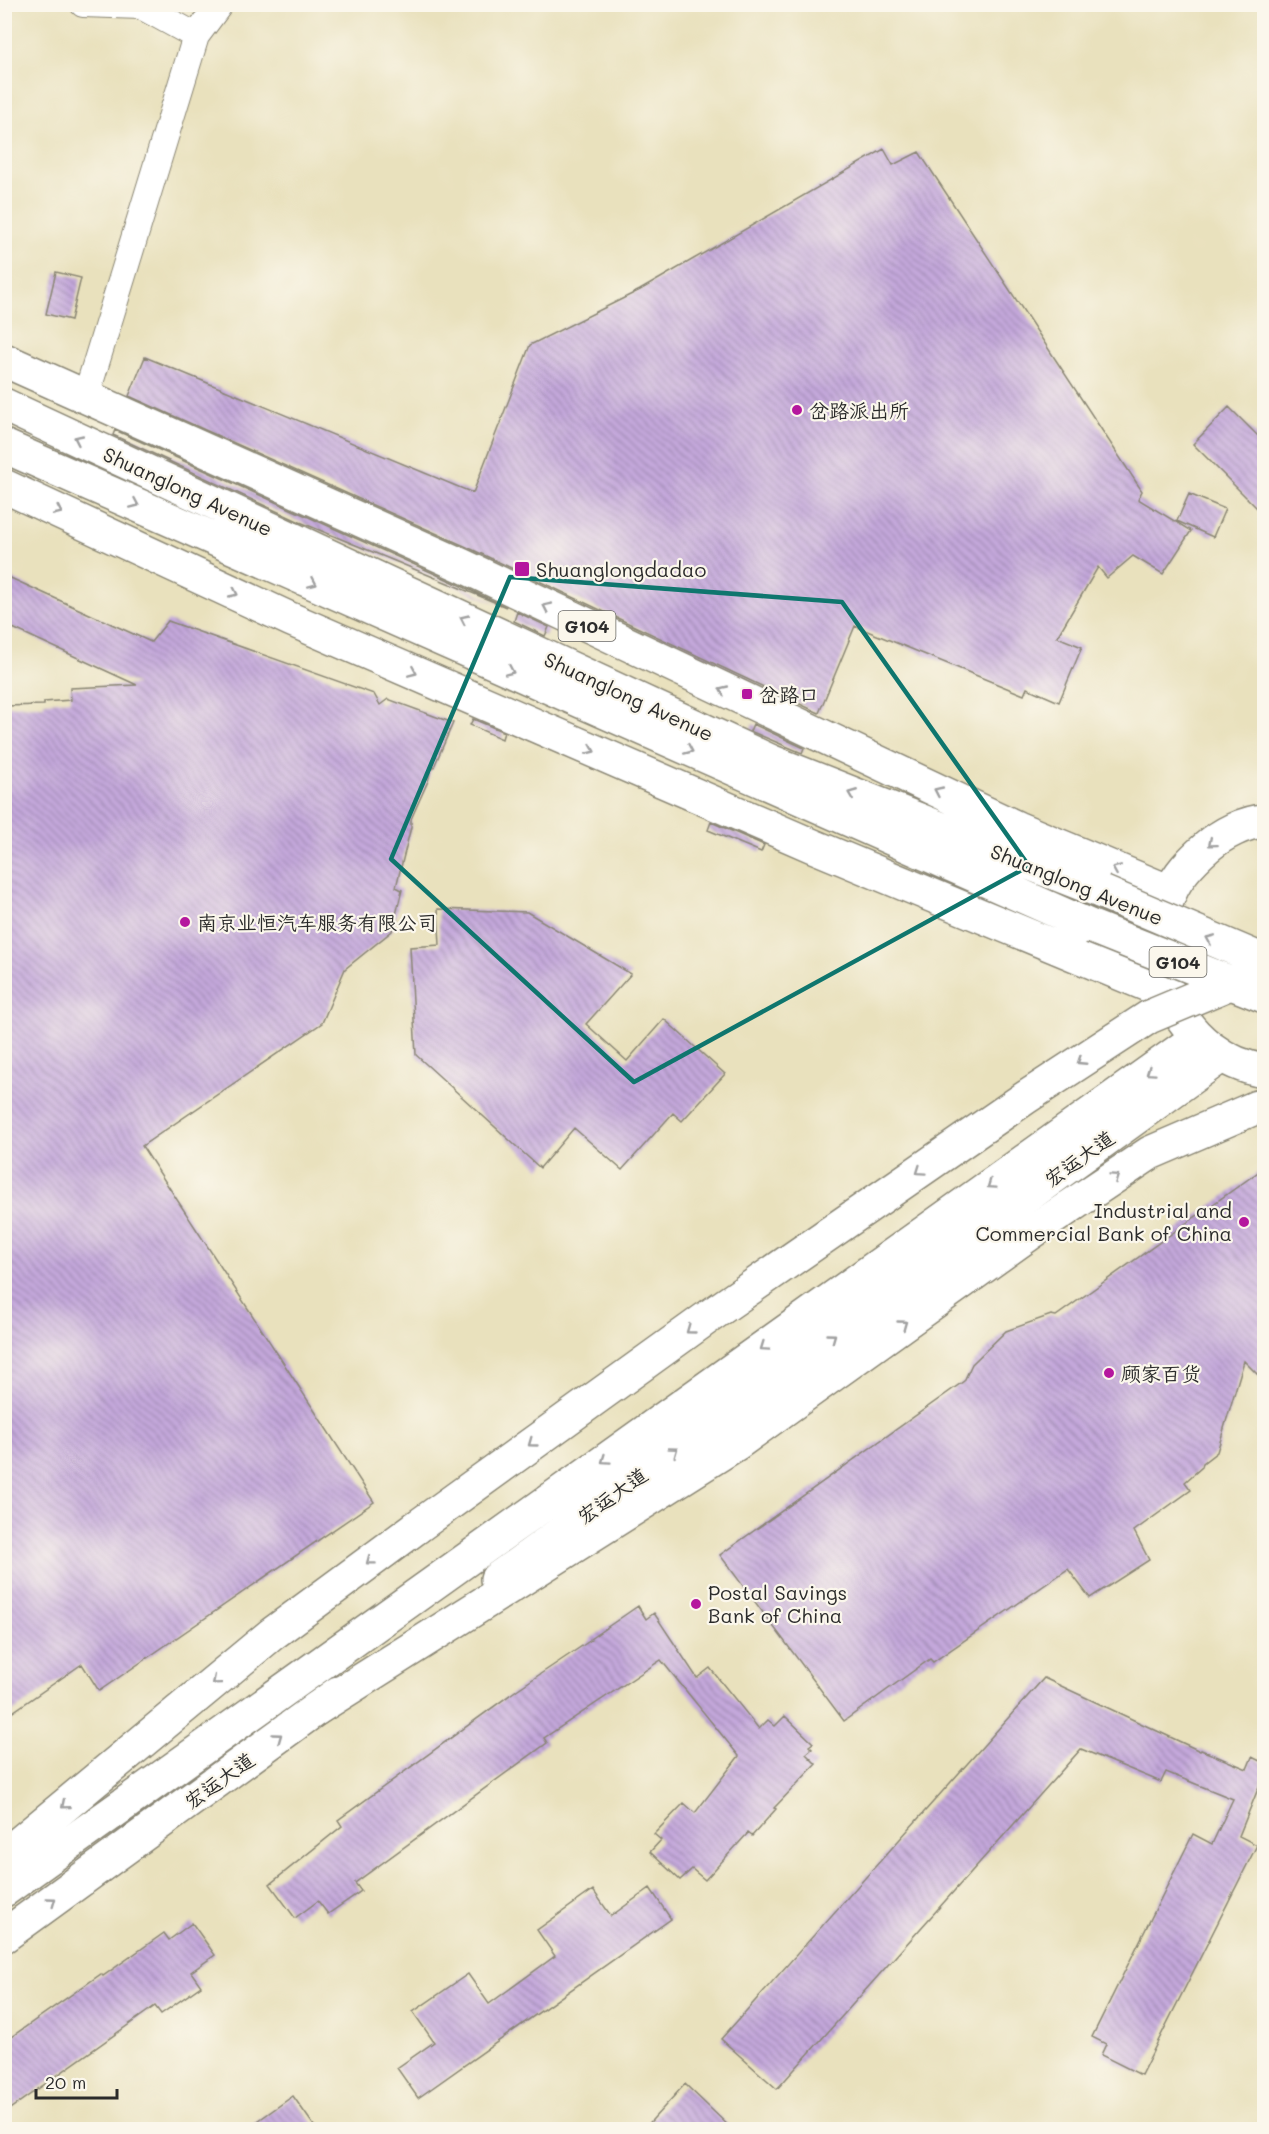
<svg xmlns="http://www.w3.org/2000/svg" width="1269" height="2134" font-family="Mali,'LXGW WenKai TC',sans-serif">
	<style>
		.building { fill: url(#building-back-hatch) }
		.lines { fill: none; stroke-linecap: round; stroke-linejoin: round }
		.minor-casing { stroke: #8a8674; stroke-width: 28 }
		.secondary-casing { stroke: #8a8674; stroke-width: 36 }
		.trunk-casing { stroke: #8a8674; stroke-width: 36 }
		.minor { stroke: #fff; stroke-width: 26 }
		.secondary { stroke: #fff; stroke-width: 33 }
		.trunk { stroke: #fff; stroke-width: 33 }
		.trunk-bridge-casing { stroke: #8a8674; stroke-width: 36; stroke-linecap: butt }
		.trunk-bridge { stroke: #fff; stroke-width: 33 }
		.oneway { stroke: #a0a0a0 }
		.marked { fill: none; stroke: #0f766e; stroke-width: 4.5; stroke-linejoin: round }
		.poi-dot { fill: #b5179e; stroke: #fbf7ec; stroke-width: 2 }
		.labels { text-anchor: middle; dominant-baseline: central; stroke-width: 4.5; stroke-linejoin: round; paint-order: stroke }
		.shield { fill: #fbf7ec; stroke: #696865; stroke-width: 1.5 }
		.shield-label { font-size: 18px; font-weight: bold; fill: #2b2b2b }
		.poi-label { font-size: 20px; fill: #2b2b2b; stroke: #fbf7ec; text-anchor: start }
		.street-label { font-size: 20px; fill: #2b2b2b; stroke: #fbf7ec }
	</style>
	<defs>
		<pattern id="building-back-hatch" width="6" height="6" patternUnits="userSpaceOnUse" patternTransform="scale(1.5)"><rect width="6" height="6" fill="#c4a8db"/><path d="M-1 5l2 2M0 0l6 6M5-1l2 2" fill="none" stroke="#9f89b2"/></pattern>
	</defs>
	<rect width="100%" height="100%" fill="#fbf7ec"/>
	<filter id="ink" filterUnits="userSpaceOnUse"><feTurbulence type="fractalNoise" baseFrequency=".0167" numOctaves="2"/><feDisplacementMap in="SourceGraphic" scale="12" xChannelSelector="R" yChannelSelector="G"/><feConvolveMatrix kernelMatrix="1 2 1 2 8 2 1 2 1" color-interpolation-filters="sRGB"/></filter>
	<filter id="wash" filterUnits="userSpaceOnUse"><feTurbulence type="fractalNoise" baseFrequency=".008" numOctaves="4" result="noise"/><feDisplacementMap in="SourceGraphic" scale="24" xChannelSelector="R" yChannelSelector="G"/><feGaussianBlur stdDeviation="1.35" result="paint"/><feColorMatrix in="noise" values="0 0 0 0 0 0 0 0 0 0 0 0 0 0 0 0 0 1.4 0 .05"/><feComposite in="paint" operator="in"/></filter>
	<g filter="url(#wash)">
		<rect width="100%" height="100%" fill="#e9e1bd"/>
		<g id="blocks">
			<path class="building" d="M 884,149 L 893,165 L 919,152 L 1142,491 L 1138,499 L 1191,531 L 1163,574 L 1133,556 L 1107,578 L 1098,567 L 1057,637 L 1082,647 L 1059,702 L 1027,688 L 1024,695 L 855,626 L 819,713 L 469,548 L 129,396 L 145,357 L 473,493 L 530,345 L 640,290 Z
				M 56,272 L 81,278 L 71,320 L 46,314 Z
				M 1229,407 L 1264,442 L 1264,515 L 1193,444 Z
				M 115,430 L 453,582 L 506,607 L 300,522 L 113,435 Z
				M 1189,494 L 1225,509 L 1213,537 L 1177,521 Z
				M 4,575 L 151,642 L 168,621 L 374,694 L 380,705 L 388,699 L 453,723 L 433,769 L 431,769 L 428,781 L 411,819 L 411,827 L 396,887 L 402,890 L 392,931 L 345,969 L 322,1023 L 142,1146 L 374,1502 L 99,1691 L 82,1664 L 4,1718 L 4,706 L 44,705 L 44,702 L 71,700 L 70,688 L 137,685 L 4,624 Z
				M 517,612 L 549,627 L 545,636 L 514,621 Z
				M 473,719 L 504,732 L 502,739 L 470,725 Z
				M 753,724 L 804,748 L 802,753 L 750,731 Z
				M 711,822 L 764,845 L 761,852 L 708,830 Z
				M 438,909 L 527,912 L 631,974 L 586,1024 L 627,1061 L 664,1019 L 725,1074 L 682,1121 L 673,1113 L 622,1170 L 574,1128 L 540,1168 L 416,1055 L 410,947 L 440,945 Z
				M 1264,1168 L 1264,1347 L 1258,1375 L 1244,1361 L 1217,1452 L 1203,1463 L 1202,1467 L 1185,1482 L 1191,1490 L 1134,1531 L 1149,1560 L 1090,1598 L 1068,1569 L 933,1662 L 930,1659 L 844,1721 L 720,1555 L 964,1381 L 972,1364 L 1006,1331 L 1051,1315 L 1056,1316 Z
				M 638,1606 L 646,1619 L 654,1613 L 697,1678 L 710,1668 L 759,1729 L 768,1720 L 775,1726 L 785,1716 L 813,1743 L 809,1746 L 812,1749 L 806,1754 L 816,1764 L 774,1808 L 776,1809 L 752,1836 L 748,1833 L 705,1880 L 692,1869 L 680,1880 L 650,1852 L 661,1840 L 654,1834 L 684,1803 L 695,1813 L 739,1756 L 661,1660 L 544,1738 L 547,1743 L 355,1883 L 361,1891 L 328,1914 L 318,1901 L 295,1918 L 270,1884 L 342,1826 L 338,1820 L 518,1689 L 591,1640 L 590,1639 Z
				M 1044,1678 L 1200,1751 L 1201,1750 L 1247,1769 L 1252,1757 L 1264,1763 L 1264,1774 L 1239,1836 L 1257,1845 L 1141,2075 L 1101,2055 L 1106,2044 L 1092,2037 L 1193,1834 L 1212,1844 L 1233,1799 L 1166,1772 L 1161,1782 L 1081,1749 L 777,2089 L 721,2039 Z
				M 650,1888 L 671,1919 L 418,2098 L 397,2068 L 434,2042 L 413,2012 L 468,1974 L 489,2004 L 555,1956 L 537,1930 L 593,1890 L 611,1916 Z
				M 192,1923 L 215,1955 L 191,1972 L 201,1986 L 161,2014 L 155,2006 L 4,2113 L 4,2042 L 101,1974 L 103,1976 L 164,1933 L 169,1940 Z
				M 685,2084 L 733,2130 L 643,2130 Z
				M 293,2096 L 317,2130 L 245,2130 Z"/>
		</g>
	</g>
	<g filter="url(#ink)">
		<use href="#blocks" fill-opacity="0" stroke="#8a8674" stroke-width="1.5"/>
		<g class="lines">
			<g class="minor-casing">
				<path id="minor" d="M 83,4 L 141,6 L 196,36
					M 86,396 L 196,36 L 220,4"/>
			</g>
			<g class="secondary-casing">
				<path id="secondary" d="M 497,1579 L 1221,1056
					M 4,1890 L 1197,1038
					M 4,1936 L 338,1693"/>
			</g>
			<g class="trunk-casing">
				<path id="trunk" d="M 4,360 L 461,565 L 1017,828 L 1170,892
					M 4,405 L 770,761 L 1102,892
					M 4,446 L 1092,927
					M 4,486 L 290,619 L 813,846 L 1167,993
					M 1264,821 C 1245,822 1222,834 1207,847 C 1192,860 1178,874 1170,893 C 1137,968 1183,1057 1264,1071
					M 316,1709 L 736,1444 L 1029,1234 L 1150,1153 L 1257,1107 L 1264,1106
					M 4,1856 L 272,1634 L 417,1527"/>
			</g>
			<use href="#minor" class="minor"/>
			<use href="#secondary" class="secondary"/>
			<use href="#trunk" class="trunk"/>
			<g class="trunk-bridge-casing">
				<path id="trunk-bridge" d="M 1102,892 L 1264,961
					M 1092,927 L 1264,996
					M 417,1527 L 704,1320 L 1025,1098 L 1149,1017 L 1254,973 L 1264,971"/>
			</g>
			<use href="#trunk-bridge" class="trunk-bridge"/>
		</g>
		<defs><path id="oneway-chevron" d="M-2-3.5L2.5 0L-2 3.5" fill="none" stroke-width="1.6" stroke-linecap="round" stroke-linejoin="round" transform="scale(1.5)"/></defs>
		<g class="oneway">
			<use href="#oneway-chevron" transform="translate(78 439) rotate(-155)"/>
			<use href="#oneway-chevron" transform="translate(135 504) rotate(24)"/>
			<use href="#oneway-chevron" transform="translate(58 511) rotate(25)"/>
			<use href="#oneway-chevron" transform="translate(313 583) rotate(24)"/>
			<use href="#oneway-chevron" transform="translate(234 593) rotate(25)"/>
			<use href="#oneway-chevron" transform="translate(547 607) rotate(-155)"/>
			<use href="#oneway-chevron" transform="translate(464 619) rotate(-155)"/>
			<use href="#oneway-chevron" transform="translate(510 671) rotate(24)"/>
			<use href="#oneway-chevron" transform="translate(413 672) rotate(23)"/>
			<use href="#oneway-chevron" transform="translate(723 690) rotate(-155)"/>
			<use href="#oneway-chevron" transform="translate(591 750) rotate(23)"/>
			<use href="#oneway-chevron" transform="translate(689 750) rotate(24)"/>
			<use href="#oneway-chevron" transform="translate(938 791) rotate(-155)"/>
			<use href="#oneway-chevron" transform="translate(852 794) rotate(-158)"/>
			<use href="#oneway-chevron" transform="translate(1212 843) rotate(140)"/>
			<use href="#oneway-chevron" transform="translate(1116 869) rotate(-157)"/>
			<use href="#oneway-chevron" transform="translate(1210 939) rotate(-157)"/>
			<use href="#oneway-chevron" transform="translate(1081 1061) rotate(147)"/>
			<use href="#oneway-chevron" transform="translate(1150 1072) rotate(145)"/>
			<use href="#oneway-chevron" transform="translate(920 1171) rotate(145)"/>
			<use href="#oneway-chevron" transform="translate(1115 1177) rotate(-34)"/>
			<use href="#oneway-chevron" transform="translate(991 1185) rotate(145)"/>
			<use href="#oneway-chevron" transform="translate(903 1324) rotate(-36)"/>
			<use href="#oneway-chevron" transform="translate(690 1330) rotate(144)"/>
			<use href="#oneway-chevron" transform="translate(832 1337) rotate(-36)"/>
			<use href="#oneway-chevron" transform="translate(764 1347) rotate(145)"/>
			<use href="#oneway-chevron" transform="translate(532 1443) rotate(144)"/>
			<use href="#oneway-chevron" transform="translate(674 1451) rotate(-36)"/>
			<use href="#oneway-chevron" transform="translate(605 1460) rotate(145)"/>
			<use href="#oneway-chevron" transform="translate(370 1561) rotate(143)"/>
			<use href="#oneway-chevron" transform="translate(216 1681) rotate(140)"/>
			<use href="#oneway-chevron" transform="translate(278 1737) rotate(-36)"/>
			<use href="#oneway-chevron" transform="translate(65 1805) rotate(140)"/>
			<use href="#oneway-chevron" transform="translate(52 1901) rotate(-36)"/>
		</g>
	</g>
	<path class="marked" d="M 510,577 L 842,602 L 1029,866 L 634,1082 L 391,859 Z"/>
	<g class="poi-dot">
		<circle cx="797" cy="410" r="6"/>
		<rect x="514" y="561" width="16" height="16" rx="3"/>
		<rect x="741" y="688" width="12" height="12" rx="3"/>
		<circle cx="185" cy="922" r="6"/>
		<circle cx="1244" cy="1222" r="6"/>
		<circle cx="1109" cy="1373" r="6"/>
		<circle cx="696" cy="1604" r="6"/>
	</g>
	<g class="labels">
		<g class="shield">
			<rect x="558.5" y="611" width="57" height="30" rx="4.5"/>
			<rect x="1149.5" y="947" width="57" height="30" rx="4.5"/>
		</g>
		<g class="shield-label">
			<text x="587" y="626">G104</text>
			<text x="1178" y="962">G104</text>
		</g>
		<g class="poi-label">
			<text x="809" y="410">岔路派出所</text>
			<text x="536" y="569">Shuanglongdadao</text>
			<text x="759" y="694">岔路口</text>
			<text x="197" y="922">南京业恒汽车服务有限公司</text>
			<text x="1232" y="1210" text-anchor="end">Industrial and<tspan x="1232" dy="23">Commercial Bank of China</tspan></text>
			<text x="1121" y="1373">顾家百货</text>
			<text x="708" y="1592">Postal Savings<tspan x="708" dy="23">Bank of China</tspan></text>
		</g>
		<g class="street-label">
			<text transform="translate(188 491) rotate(25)">Shuanglong Avenue</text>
			<text transform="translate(629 696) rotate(25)">Shuanglong Avenue</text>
			<text transform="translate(1077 884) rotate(22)">Shuanglong Avenue</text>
			<text transform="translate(1079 1158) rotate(-36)">宏运大道</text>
			<text transform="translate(612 1495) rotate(-36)">宏运大道</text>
			<text transform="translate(219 1780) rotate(-36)">宏运大道</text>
		</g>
	</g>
	<rect width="1269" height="2134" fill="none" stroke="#fbf7ec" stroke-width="24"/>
	<path d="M36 2089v9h81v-9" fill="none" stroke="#2b2b2b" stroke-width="3"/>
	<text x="45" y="2089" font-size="18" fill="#2b2b2b" stroke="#fbf7ec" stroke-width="4.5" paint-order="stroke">20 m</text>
</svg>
